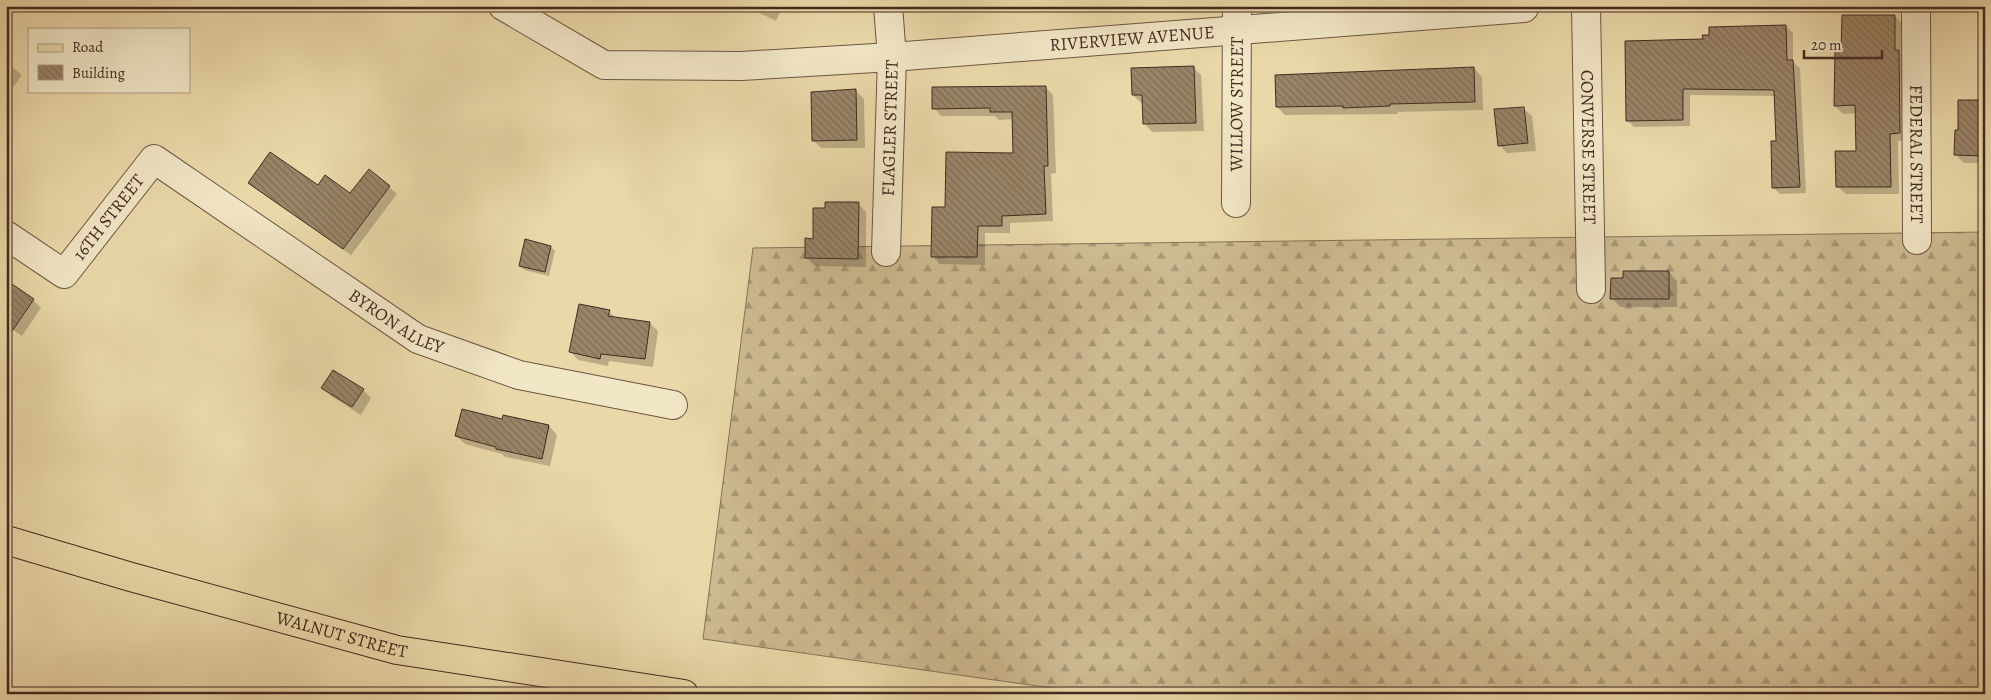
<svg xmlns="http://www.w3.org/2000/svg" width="1991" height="700" font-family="Alegreya,serif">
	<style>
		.forest { fill: url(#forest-firs); stroke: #88725a }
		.shadow { fill: #0003 }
		.building { fill: url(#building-back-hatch); stroke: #432a22 }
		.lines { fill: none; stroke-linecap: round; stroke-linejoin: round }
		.minor-casing { stroke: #6d5644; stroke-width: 30 }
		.primary-casing { stroke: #432a22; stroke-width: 30 }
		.minor { stroke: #f1e6c6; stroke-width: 28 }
		.primary { stroke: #ead8a8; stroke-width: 28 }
		.labels { text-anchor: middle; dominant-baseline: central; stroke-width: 5; stroke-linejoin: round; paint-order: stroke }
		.street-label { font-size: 18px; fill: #432a22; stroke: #f1e6c6 }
	</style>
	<defs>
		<pattern id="forest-firs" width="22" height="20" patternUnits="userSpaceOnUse" patternTransform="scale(1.25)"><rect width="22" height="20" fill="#ceba91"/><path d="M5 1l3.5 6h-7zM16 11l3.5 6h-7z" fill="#a99776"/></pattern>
		<pattern id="building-back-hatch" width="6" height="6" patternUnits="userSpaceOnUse" patternTransform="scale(1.25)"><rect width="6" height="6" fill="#9a8468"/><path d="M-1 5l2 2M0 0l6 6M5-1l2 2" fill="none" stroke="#7f6c55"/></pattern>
	</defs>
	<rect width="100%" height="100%" fill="#ead8a8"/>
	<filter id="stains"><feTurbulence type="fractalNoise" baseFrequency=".004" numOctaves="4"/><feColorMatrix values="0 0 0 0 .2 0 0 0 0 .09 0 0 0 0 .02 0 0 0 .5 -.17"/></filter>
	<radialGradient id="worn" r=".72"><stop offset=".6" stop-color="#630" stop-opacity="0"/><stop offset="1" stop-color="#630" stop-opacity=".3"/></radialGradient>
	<path class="forest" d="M 1985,232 L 1985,694 L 1094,694 L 703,639 L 753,248 Z"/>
	<path class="shadow" d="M 751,6 L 783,6 L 776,21 L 757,12 Z
		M 1033,6 L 1082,6 L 1039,12 Z
		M 1895,16 L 1903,24 L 1907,141 L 1898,141 L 1899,194 L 1846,194 L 1837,186 L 1857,152 L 1857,113 L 1843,114 L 1835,106 L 1843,51 Z
		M 1786,26 L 1793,33 L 1793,62 L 1800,68 L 1806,193 L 1780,194 L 1773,187 L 1777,142 L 1775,96 L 1690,95 L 1690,126 L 1634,127 L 1627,120 L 1704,41 Z
		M 6,62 L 22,75 L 6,97 Z
		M 1193,67 L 1201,75 L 1204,131 L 1152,132 L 1144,123 L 1144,103 L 1141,103 L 1133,95 Z
		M 1474,68 L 1482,77 L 1483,110 L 1398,112 L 1398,114 L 1285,115 L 1277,107 Z
		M 1045,87 L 1053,95 L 1056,173 L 1051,174 L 1053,221 L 1010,223 L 1010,233 L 985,233 L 985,265 L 940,264 L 932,256 L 946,208 L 1014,155 L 1014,119 L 999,120 L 995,116 L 941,116 L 934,108 Z
		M 856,91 L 864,99 L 865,148 L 821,148 L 813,140 Z
		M 1985,101 L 1985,163 L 1964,163 L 1955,154 L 1959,132 Z
		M 1523,108 L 1532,116 L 1536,151 L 1507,153 L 1499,145 Z
		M 250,183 L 319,187 L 351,194 L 389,187 L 397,194 L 351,255 L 258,190 Z
		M 858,204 L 866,212 L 866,267 L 815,266 L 807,258 L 814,240 Z
		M 551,247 L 555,251 L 549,276 L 524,270 L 520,266 Z
		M 1669,272 L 1677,281 L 1677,307 L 1620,307 L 1612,298 Z
		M 33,300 L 41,308 L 22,336 L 6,325 Z
		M 609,312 L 616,318 L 650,323 L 658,331 L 653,367 L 609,361 L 608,366 L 578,360 L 570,351 Z
		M 323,388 L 363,390 L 371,398 L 361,415 L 331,396 Z
		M 503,420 L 549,426 L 557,435 L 550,466 L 505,457 L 502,454 L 465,444 L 456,436 Z"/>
	<path class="building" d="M 1842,15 L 1895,15 L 1895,50 L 1899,50 L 1900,133 L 1890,134 L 1891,187 L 1836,187 L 1835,151 L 1856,151 L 1855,105 L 1834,106 L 1835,50 L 1841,50 Z
		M 1786,25 L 1787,60 L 1793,60 L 1800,187 L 1772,188 L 1771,141 L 1776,141 L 1774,90 L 1683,89 L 1683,120 L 1626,121 L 1625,41 L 1703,39 L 1702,35 L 1709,35 L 1709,27 Z
		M 1194,66 L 1196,123 L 1143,124 L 1142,95 L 1132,95 L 1131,68 Z
		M 1474,67 L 1475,102 L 1390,104 L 1390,106 L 1343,108 L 1343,106 L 1276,107 L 1275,75 Z
		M 1046,86 L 1048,166 L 1044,166 L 1046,214 L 1002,216 L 1002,226 L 978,226 L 977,257 L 931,257 L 932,207 L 945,207 L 946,152 L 1013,153 L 1012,112 L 990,112 L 990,108 L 932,109 L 932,87 Z
		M 856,89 L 857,140 L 812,141 L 811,92 Z
		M 1958,100 L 1985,100 L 1985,156 L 1954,155 L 1955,130 L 1958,130 Z
		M 1524,107 L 1528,143 L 1498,146 L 1494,109 Z
		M 270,152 L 318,185 L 325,175 L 350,193 L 369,169 L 390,186 L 343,249 L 248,183 Z
		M 825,202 L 859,202 L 858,259 L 805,258 L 805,238 L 813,239 L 813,208 L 825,208 Z
		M 525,239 L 551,246 L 545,272 L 519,266 Z
		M 1623,271 L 1669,271 L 1669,299 L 1610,299 L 1611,278 L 1623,278 Z
		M 6,280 L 34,299 L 6,340 Z
		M 579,304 L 610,310 L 608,316 L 650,322 L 645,359 L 601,354 L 600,359 L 569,352 Z
		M 333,370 L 364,389 L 352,407 L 321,388 Z
		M 462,409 L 502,419 L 503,415 L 549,425 L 542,459 L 496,449 L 496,447 L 455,436 Z"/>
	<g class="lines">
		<g class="minor-casing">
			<g id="minor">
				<path id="s1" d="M 503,6 L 604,65 L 741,66 L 892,57 L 1524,8"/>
				<path id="s2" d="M 1586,6 L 1591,289"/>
				<path id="s3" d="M 1916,6 L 1917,240"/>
				<path id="s4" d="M 1236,203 L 1237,6"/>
				<path id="s5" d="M 6,235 L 64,274 L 154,159 L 418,339 L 519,375 L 673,405"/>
				<path id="s6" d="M 886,252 L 892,57 L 888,6"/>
			</g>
		</g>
		<g class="primary-casing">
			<g id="primary">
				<path id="s7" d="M 6,540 L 131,577 L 397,650 L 684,694"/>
			</g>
		</g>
		<use href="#minor" class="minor"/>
		<use href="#primary" class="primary"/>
	</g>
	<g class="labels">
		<g class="street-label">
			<text stroke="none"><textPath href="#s1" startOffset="646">RIVERVIEW AVENUE</textPath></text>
			<text stroke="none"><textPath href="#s4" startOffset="99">WILLOW STREET</textPath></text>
			<text stroke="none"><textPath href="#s6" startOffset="124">FLAGLER STREET</textPath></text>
			<text stroke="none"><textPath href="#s2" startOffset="141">CONVERSE STREET</textPath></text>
			<text stroke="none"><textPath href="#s3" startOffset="148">FEDERAL STREET</textPath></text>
			<text stroke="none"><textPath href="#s5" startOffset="142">16TH STREET</textPath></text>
			<text stroke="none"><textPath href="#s5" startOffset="508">BYRON ALLEY</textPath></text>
			<text stroke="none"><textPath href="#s7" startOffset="349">WALNUT STREET</textPath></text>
		</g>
	</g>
	<rect width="1991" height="700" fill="none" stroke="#ead8a8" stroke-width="25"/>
	<rect x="8" y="8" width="1976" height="685" fill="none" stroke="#432a22" stroke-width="2.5"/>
	<rect x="12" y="12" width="1966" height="675" fill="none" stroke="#432a22"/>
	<rect x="28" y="28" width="162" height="65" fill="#f1e6c6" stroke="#ab9b84"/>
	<rect x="38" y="44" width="25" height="8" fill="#ead8a8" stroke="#ab9b84"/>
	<text x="72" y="52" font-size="15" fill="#432a22">Road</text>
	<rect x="38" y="65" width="25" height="15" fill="url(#building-back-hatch)" stroke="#ab9b84"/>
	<text x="72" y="78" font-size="15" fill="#432a22">Building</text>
	<path d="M1804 50v8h78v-8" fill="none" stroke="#432a22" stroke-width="2.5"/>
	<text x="1811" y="50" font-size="15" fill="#432a22" stroke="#f1e6c6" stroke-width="4" paint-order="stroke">20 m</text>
	<rect width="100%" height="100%" filter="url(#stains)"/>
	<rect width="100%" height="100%" fill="url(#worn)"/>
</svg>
